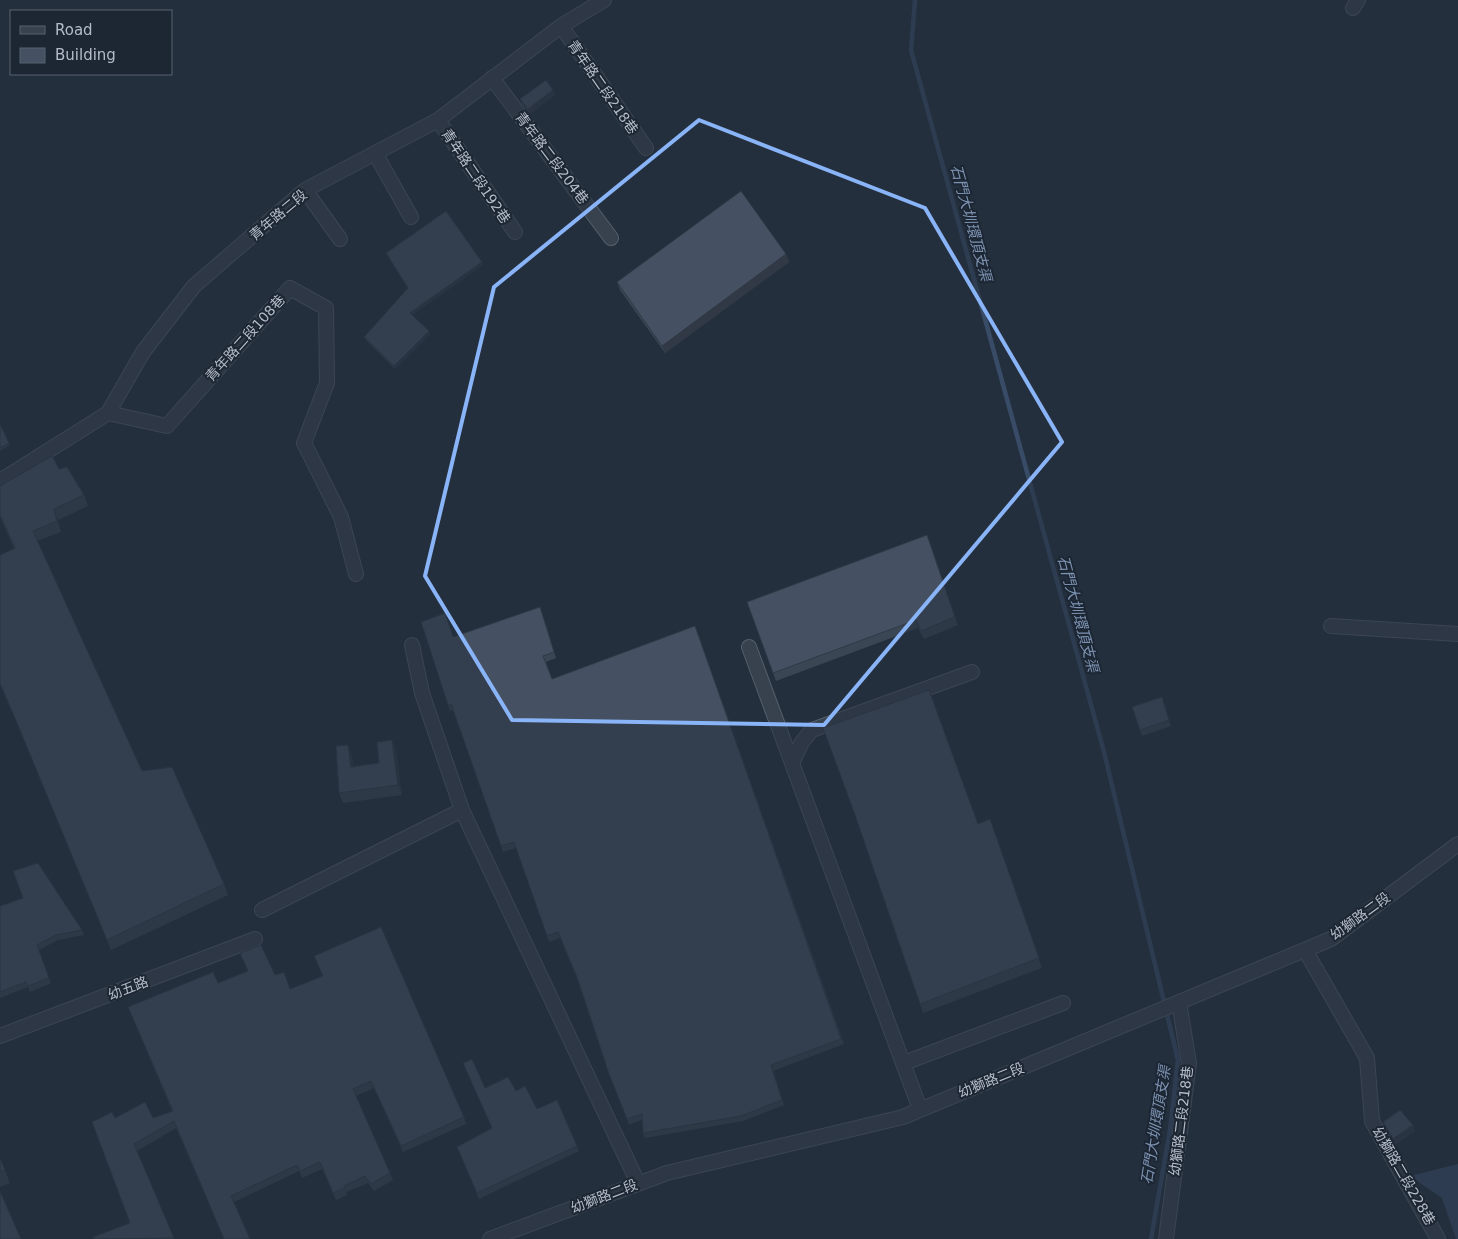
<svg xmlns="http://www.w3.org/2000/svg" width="1458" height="1239" font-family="'DejaVu Sans','Noto Sans TC',sans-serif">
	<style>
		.water { fill: #394c67 }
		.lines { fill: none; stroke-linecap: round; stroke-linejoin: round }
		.stream { stroke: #394c67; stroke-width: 4.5 }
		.minor-casing { stroke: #565f6c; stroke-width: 16 }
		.minor { stroke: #38414e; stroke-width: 14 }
		.wall { fill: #3b4654 }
		.shaded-wall { fill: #303945 }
		.building { fill: #455162; stroke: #303945 }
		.marked { fill: none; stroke: #8ab4f8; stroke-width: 4; stroke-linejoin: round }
		.labels { text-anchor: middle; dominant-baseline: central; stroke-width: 4; stroke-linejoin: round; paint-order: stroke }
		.street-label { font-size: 14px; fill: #b4bcc9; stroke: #1d2633 }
		.water-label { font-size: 15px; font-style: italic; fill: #7c92b1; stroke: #1d2633 }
	</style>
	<rect width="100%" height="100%" fill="#242f3e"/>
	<path class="water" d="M 1458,1164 L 1458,1239 L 1456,1239 L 1442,1198 L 1410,1176 Z"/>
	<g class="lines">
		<path class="stream" d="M 915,0 L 911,50 L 1104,752 L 1178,1060 L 1170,1130 L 1151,1239"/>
		<g class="minor-casing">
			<path id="minor" d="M 1353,8 L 1358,0
				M 561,26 L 646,148
				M 492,78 L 611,238
				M 438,120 L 515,232
				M 375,153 L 411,217
				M 305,190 L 340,239
				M 108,413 L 167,426 L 290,288 L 326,308 L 327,383 L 304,443 L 341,517 L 356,574
				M 0,481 L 108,413 L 143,352 L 194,286 L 305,190 L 438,120 L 561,26 L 604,0
				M 1331,626 L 1458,634
				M 412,645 L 422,693 L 462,810 L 638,1183
				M 749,647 L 920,1109
				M 792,763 L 802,742 L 812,730 L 972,672
				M 262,910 L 462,810
				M 1305,950 L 1367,1058 L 1372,1121 L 1438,1239
				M 0,1036 L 255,939
				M 904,1063 L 1063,1003
				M 490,1239 L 667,1173 L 903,1117 L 1331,939 L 1458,844
				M 1166,1239 L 1189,1063 L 1179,1002"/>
		</g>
		<use href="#minor" class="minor"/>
	</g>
	<path class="wall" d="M 553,90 L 555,95 L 530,114 L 522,104 L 520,99 Z
		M 386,253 L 483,265 L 412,315 L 430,334 L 395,369 L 365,339 L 364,337 L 408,288 Z
		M 786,254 L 789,262 L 665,353 L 620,290 L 617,282 Z
		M 0,424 L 10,445 L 0,451 Z
		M 59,469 L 84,495 L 88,506 L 58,520 L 61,532 L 37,541 L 142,771 L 224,884 L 228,895 L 111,950 L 21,733 L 0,685 L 0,555 L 14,549 L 0,517 L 0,486 Z
		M 927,535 L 958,625 L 924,639 L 918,628 L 776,681 L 747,602 Z
		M 540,607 L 556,658 L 546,662 L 552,679 L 695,626 L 844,1044 L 773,1071 L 784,1105 L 743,1121 L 645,1138 L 643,1133 L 642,1120 L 629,1125 L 609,1074 L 578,981 L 560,938 L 549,942 L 516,848 L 503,852 L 453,710 L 450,711 L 448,705 Z
		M 1162,697 L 1171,726 L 1142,736 L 1132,707 Z
		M 392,740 L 396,751 L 402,795 L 343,803 L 339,793 L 352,755 L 353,766 L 379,763 Z
		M 856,818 L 978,824 L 990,819 L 1042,968 L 923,1013 Z
		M 0,906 L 82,930 L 84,935 L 58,940 L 39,950 L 51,983 L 30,992 L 28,987 L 0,998 Z
		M 314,956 L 464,1117 L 466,1124 L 403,1152 L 374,1088 L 356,1096 L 393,1180 L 374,1191 L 368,1183 L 346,1192 L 347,1195 L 336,1200 L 322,1169 L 302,1178 L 299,1171 L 234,1202 L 250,1239 L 224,1239 L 176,1128 L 137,1151 L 174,1239 L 94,1239 L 130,1223 L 115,1118 L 153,1118 L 172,1111 L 128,1007 L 218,983 L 275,975 L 290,989 L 323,976 Z
		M 463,1063 L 485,1088 L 516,1091 L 537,1109 L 577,1146 L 579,1151 L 479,1199 L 459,1152 L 492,1128 Z
		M 1383,1122 L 1413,1125 L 1415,1131 L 1395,1145 L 1385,1127 Z
		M 0,1158 L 10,1183 L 0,1187 Z"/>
	<path class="shaded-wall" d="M 553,90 L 555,95 L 530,114 L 528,109 Z
		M 786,254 L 789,262 L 665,353 L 662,346 Z
		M 482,262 L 483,265 L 411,316 L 410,313 Z
		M 429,331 L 430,334 L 395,369 L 394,366 Z
		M 54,509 L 58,520 L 61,532 L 57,521 Z
		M 392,740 L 396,751 L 402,795 L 398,785 Z
		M 348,745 L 352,755 L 354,777 L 351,767 Z
		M 1413,1125 L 1415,1131 L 1395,1145 L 1393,1139 Z"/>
	<path class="building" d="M 546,80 L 553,90 L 528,109 L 520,99 Z
		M 741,191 L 786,254 L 662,346 L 617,282 Z
		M 446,211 L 482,262 L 410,313 L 429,331 L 394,366 L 364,337 L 408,288 L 386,253 Z
		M 0,424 L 9,443 L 0,448 Z
		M 52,456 L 59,469 L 67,467 L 84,495 L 54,509 L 57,521 L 33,531 L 142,771 L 172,767 L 224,884 L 107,940 L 17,723 L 0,683 L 0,555 L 15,548 L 0,515 L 0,486 Z
		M 927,535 L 955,617 L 921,631 L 916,620 L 773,673 L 747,602 Z
		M 540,607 L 554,652 L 543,656 L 552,679 L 695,626 L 841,1039 L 771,1065 L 782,1100 L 741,1116 L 643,1133 L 642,1114 L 627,1119 L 609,1074 L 577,977 L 558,932 L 547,936 L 514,842 L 501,846 L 451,704 L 448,705 L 421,622 L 445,613 L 453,637 Z
		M 929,690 L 978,824 L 990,819 L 1039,958 L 920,1004 L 855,815 L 823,728 Z
		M 1162,697 L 1169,720 L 1140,730 L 1132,707 Z
		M 392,740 L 398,785 L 339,793 L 336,746 L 348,745 L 351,767 L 379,763 L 377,742 Z
		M 38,863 L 82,930 L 56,935 L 37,945 L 49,978 L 28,986 L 26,982 L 0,992 L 0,906 L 23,898 L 13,871 Z
		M 381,927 L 464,1117 L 401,1146 L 371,1081 L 353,1089 L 390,1173 L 371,1184 L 365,1176 L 344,1186 L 345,1188 L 333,1193 L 320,1162 L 300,1171 L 297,1165 L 231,1196 L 250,1239 L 224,1239 L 174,1121 L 134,1144 L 174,1238 L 94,1239 L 93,1237 L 130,1223 L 92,1122 L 112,1112 L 115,1118 L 145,1102 L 153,1118 L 173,1111 L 128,1007 L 213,972 L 218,983 L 248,971 L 240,953 L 261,945 L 275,975 L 284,972 L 290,989 L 323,976 L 314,956 Z
		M 472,1059 L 485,1088 L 508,1077 L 516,1091 L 525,1086 L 537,1109 L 557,1100 L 577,1146 L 477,1193 L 457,1147 L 492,1128 L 463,1063 Z
		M 1400,1110 L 1413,1125 L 1393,1139 L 1383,1122 Z
		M 0,1158 L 5,1170 L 0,1172 Z
		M 0,1191 L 21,1239 L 0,1239 Z"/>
	<path d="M0 0H1458V1239H0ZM 699,120 L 925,208 L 1062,442 L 824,725 L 512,720 L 425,576 L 494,287 Z" fill="#242f3e" fill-opacity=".55" fill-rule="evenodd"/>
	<path class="marked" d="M 699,120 L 925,208 L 1062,442 L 824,725 L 512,720 L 425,576 L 494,287 Z"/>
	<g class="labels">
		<g class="street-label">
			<text transform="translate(603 87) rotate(55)">青年路二段218巷</text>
			<text transform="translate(552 158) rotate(53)">青年路二段204巷</text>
			<text transform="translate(476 176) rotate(56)">青年路二段192巷</text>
			<text transform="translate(278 215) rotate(-40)">青年路二段</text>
			<text transform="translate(245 338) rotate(-48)">青年路二段108巷</text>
			<text transform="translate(1360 916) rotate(-36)">幼獅路二段</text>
			<text transform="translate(128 988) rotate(-21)">幼五路</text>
			<text transform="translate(991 1080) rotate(-22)">幼獅路二段</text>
			<text transform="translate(1181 1121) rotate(-83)">幼獅路二段218巷</text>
			<text transform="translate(1404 1176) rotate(60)">幼獅路二段228巷</text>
			<text transform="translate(604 1196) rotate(-21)">幼獅路二段</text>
		</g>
		<g class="water-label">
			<text transform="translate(971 223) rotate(75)">石門大圳環頂支渠</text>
			<text transform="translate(1078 614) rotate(75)">石門大圳環頂支渠</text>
			<text transform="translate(1156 1125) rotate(-81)">石門大圳環頂支渠</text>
		</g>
	</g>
	<rect x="10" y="10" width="162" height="65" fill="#1d2633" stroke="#59626f"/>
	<rect x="20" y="26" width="25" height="8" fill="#38414e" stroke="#59626f"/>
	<text x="55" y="35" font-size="15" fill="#b4bcc9">Road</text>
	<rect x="20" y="48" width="25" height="15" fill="#455162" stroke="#59626f"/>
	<text x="55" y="60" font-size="15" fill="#b4bcc9">Building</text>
</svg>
